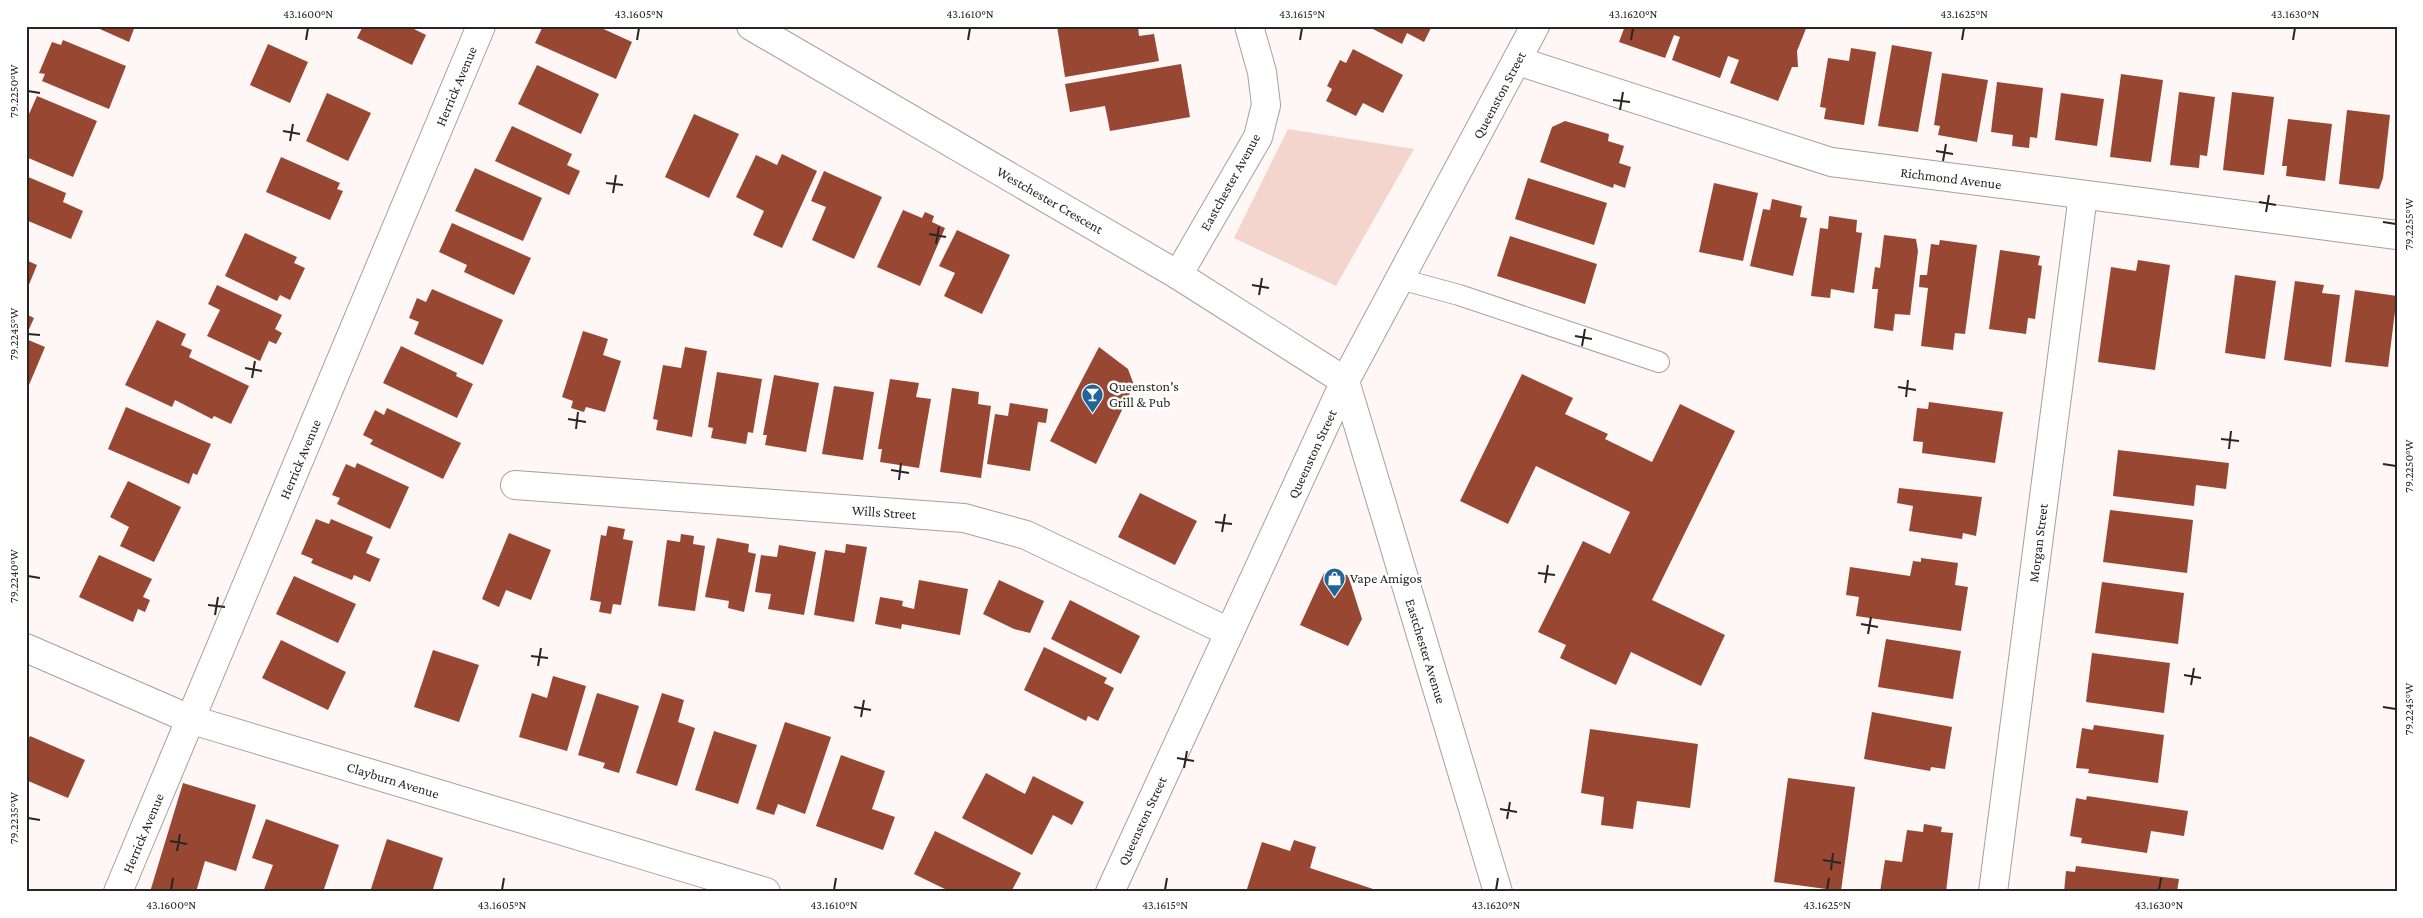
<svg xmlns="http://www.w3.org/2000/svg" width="2423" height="918" font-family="'Crimson Pro',serif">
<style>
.green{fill:#f4d5cd}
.building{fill:#984832}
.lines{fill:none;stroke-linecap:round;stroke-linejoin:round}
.lane-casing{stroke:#a99f9c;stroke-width:22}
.street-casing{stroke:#a99f9c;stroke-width:30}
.secondary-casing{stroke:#a99f9c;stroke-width:30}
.lane{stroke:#fff;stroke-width:20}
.street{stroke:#fff;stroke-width:28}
.secondary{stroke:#fff;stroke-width:28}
.ticks{fill:none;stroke:#292524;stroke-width:2}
.labels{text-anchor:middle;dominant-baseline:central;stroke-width:5;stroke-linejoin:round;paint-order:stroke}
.street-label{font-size:14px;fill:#292524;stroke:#fff}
.poi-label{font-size:14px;fill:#292524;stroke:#fff;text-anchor:start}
.neatline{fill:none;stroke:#292524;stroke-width:2}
.ticks-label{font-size:12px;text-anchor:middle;fill:#292524}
</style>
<rect width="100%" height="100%" fill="#fef7f6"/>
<polygon class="green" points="1288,129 1414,149 1336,286 1234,238"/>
<g class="building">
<polygon points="93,26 135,26 129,42"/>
<polygon points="363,26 408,26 426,35 412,65 357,38"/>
<polygon points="543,26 597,26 632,42 616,79 535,43"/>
<polygon points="1057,26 1138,26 1139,36 1154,34 1159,61 1065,77"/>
<polygon points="1367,26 1432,26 1424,42 1407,33 1402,44"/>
<polygon points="1625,26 1807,26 1797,51 1798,67 1792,67 1778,101 1730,83 1739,60 1728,56 1720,78 1672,60 1680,37 1674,35 1665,58 1619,42"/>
<polygon points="63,40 126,66 109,109 42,81 45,74 39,73 52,42 61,45"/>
<polygon points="268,44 308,62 290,103 250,85"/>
<polygon points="1892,45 1932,52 1918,132 1878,126"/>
<polygon points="1851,48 1876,52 1864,125 1824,119 1826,108 1820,107 1828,58 1849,61"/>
<polygon points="1353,49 1403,75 1383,113 1363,103 1356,116 1326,101 1332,89 1327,86 1340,60 1346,63"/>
<polygon points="1181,64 1190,117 1110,131 1105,106 1070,112 1065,84"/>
<polygon points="537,65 599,94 581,134 518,104"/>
<polygon points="1942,73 1988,80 1977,142 1938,135 1940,126 1934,125"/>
<polygon points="2121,74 2163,80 2151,162 2110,157"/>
<polygon points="1997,82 2043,88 2037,138 2030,137 2029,148 2012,146 2013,135 1991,132"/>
<polygon points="2179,92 2215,97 2207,156 2200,155 2199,168 2170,165"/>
<polygon points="2232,92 2274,97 2264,175 2223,170"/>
<polygon points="327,93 371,113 348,161 306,141"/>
<polygon points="2061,93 2104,99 2097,146 2055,140"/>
<polygon points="37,96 97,121 73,177 26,157 26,121"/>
<polygon points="2347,110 2390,115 2383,178 2379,189 2339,184"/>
<polygon points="694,114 739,134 709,198 665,177"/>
<polygon points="2288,119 2332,124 2325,181 2286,176 2287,166 2282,166"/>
<polygon points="1565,121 1609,134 1608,141 1624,146 1619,163 1631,167 1625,188 1614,184 1613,188 1540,162 1552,127"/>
<polygon points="512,126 572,154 567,165 580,171 569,195 495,161"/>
<polygon points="782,154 817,171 782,248 753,235 764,211 736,197 756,155 777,165"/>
<polygon points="281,157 340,183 337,189 343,191 330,220 266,192"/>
<polygon points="475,168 542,198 523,241 455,211"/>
<polygon points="824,171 882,197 854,259 812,240 826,207 811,201"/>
<polygon points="26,176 66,193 63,202 83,211 71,239 26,220"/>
<polygon points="1528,178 1607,203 1594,245 1515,219"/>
<polygon points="1714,183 1758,193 1743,261 1699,252"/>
<polygon points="1772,199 1802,206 1800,217 1807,218 1793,276 1750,266 1763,209 1770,210"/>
<polygon points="903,210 922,218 925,212 934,216 932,222 945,228 920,286 877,267"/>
<polygon points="1829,216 1857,220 1856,232 1862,233 1854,293 1831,289 1830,298 1811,296 1820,228 1828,229"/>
<polygon points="452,223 531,258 514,295 464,272 467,265 439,252"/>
<polygon points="957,230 1010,255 982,314 944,296 955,273 939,266"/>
<polygon points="245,233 297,257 294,263 305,268 290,300 280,295 277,301 225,276"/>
<polygon points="1884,235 1916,239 1918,251 1910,315 1895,314 1893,331 1874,328 1878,289 1872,289 1875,267 1880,268"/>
<polygon points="1510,236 1597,264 1585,304 1497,276"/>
<polygon points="1940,240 1977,245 1965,334 1955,333 1953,350 1921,346 1928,288 1919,287 1920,275 1927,275 1931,244 1939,245"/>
<polygon points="2000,250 2040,256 2038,265 2042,266 2035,319 2028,318 2026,334 1989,329"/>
<polygon points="26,260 37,265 26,292"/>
<polygon points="2138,260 2170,265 2155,370 2098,362 2111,267 2136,271"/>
<polygon points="2235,275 2276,281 2265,359 2225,353"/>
<polygon points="2295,281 2324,285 2322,293 2340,295 2331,367 2284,360"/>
<polygon points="217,285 282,315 275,329 282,333 276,344 269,341 260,361 207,336 220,310 208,304"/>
<polygon points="432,289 503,320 483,365 414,334 419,322 409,318 417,298 426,302"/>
<polygon points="2355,290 2397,296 2388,367 2345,362"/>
<polygon points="26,314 34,318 26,336"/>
<polygon points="157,320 186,334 181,345 192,350 189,357 249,386 231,424 214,416 212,419 175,400 172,407 125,385"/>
<polygon points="583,331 608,339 603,355 621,361 605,412 586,407 584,412 571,408 573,401 562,397"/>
<polygon points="26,339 45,347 29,385 26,384"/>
<polygon points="401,346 457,373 456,376 473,384 457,418 383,383"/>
<polygon points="685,347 707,351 692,437 656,430 658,420 653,419 663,365 681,368"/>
<polygon points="1099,347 1128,369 1134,385 1096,464 1050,441"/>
<polygon points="717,372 762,379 753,433 748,432 746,444 711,438 713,428 708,427"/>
<polygon points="1522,374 1573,398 1565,414 1608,434 1605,439 1652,462 1680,404 1735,431 1652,600 1725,635 1701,686 1631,652 1616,685 1560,658 1566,645 1538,632 1583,541 1610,554 1630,512 1536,466 1508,524 1460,501"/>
<polygon points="774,375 819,383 806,452 765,445 767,435 763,435"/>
<polygon points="890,379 919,383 916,397 931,399 919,468 880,462 882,449 878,449"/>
<polygon points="834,386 874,392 863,460 822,454"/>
<polygon points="952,388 979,392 978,404 991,406 981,478 940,472"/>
<polygon points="1929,402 2003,412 1995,463 1922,453 1923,442 1913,441 1917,408 1928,409"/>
<polygon points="1010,403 1048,409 1046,423 1038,422 1030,471 987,464 995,414 1008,416"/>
<polygon points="126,407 211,444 197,475 193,473 189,484 108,449"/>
<polygon points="387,408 461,443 443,479 370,444 373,440 363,435 375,410 384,415"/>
<polygon points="2118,450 2229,463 2226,489 2196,485 2194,506 2113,496"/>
<polygon points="357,463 409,487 390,529 337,504 340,498 332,495 346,464 355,468"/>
<polygon points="128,481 181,507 154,562 120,546 129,527 110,517"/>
<polygon points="1899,488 1982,497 1976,536 1963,533 1962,539 1909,531 1913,506 1897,503"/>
<polygon points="1140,493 1197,521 1175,565 1118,537"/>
<polygon points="2110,510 2193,520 2187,573 2103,562"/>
<polygon points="316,519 329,524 331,519 373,537 366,553 380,559 370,582 354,575 352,580 311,563 313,559 301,554"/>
<polygon points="608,526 625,529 623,539 633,541 621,605 613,604 611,614 599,612 601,602 590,600 601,535 606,536"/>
<polygon points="509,533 551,550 531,600 506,590 499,607 482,599"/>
<polygon points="681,534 694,536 693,544 705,546 695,611 658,606 667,540 680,542"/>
<polygon points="717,538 749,544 748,552 756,554 744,612 728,608 729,601 705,597"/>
<polygon points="846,544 867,547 854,622 814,615 825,550 845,553"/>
<polygon points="779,545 816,552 804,615 768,609 771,594 755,592 761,555 777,557"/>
<polygon points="99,555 152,579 143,597 150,600 145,612 138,609 133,622 79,597"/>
<polygon points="1921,558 1958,563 1955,585 1968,587 1961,631 1856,616 1859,597 1846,595 1850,567 1910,576 1913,561 1921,562"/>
<polygon points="1324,573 1348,575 1362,619 1348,646 1300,625"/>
<polygon points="294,576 356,604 338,643 276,614"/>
<polygon points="919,580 968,589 960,635 902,624 901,629 875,624 880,597 903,601 902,606 914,609"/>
<polygon points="999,580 1044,601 1030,633 1014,629 983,614"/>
<polygon points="2102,582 2184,593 2178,644 2095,633"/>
<polygon points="1070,600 1140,636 1121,674 1051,639"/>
<polygon points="1886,639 1961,651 1953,699 1878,687"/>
<polygon points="281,640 346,672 328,710 262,678"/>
<polygon points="1044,647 1107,678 1104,683 1114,688 1098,721 1088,716 1086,721 1024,690"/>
<polygon points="433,650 479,665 459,722 414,707"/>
<polygon points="2092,653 2170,663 2164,713 2086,702"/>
<polygon points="553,676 586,686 567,751 519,737 532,693 547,698"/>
<polygon points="597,693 639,706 619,773 603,768 605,763 578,755"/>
<polygon points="662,693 684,700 678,722 695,728 677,786 636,773"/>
<polygon points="1872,712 1952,727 1945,769 1931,767 1930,771 1864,759"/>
<polygon points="785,722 831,737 805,814 778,804 774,815 756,809"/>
<polygon points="2094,725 2164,735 2158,783 2088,773 2089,769 2076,768 2082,728 2093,730"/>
<polygon points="1590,729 1698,744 1690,808 1637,801 1633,829 1601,825 1604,797 1581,793"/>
<polygon points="714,731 757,745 738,804 695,790"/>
<polygon points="30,736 85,760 68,798 26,780 26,744"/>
<polygon points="841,755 885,771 872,809 895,817 883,850 816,826"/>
<polygon points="986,773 1025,794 1033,776 1084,802 1072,825 1053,815 1032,855 962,818"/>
<polygon points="1788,778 1855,787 1841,891 1774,882"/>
<polygon points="183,783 256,805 236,871 205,861 196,892 150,892"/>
<polygon points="2087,796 2188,811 2184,836 2151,831 2147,853 2081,843 2082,838 2070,836 2076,798 2086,800"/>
<polygon points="266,819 339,845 323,892 263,892 273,865 252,858"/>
<polygon points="1924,824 1942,827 1941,832 1953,833 1946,892 1880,892 1885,860 1902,862 1907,830 1923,832"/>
<polygon points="935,831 1021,873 1011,892 951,892 914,874"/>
<polygon points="387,839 443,858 432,892 370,892"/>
<polygon points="1294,840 1316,847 1310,868 1382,892 1246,892 1262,842 1290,851"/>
<polygon points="2076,866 2179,879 2177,892 2064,892 2066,871 2075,872"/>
</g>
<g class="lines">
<defs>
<polyline id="lane" points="1400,279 1459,295 1659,362"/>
<g id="street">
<polyline points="1518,61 1831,162 2397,235"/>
<polyline points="1178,275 1258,137 1266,105 1262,72 1249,26"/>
<polyline points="515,485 964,518 1026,535 1229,632"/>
<polyline points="26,648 192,720 766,892"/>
<polyline points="118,892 481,26"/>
<polyline points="1993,892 2083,195"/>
</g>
<g id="secondary">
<polyline points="751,26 1178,275 1345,381"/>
<polyline points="1345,381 1498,892"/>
<polyline points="1110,892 1345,381 1535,26"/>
</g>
</defs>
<use href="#lane" class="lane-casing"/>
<use href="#street" class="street-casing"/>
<use href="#secondary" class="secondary-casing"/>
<use href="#lane" class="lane"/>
<use href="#street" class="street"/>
<use href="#secondary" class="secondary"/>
</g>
<path class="ticks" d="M306,40L308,28M637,40L639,28M968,40L970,28M1300,40L1302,28M1631,40L1633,28M1962,40L1964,28M2293,40L2295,28M28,91L40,93M1613,100L1630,102M1620,110L1623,92M283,131L300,134M290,141L293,124M1936,151L1953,154M1943,161L1946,144M606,183L623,185M613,193L616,175M2259,202L2276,205M2266,212L2269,195M2383,222L2396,224M929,234L946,237M936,244L939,227M1252,285L1269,288M1259,295L1262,278M28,334L40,335M1575,336L1592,339M1582,346L1585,329M245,368L262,371M252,378L255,361M1898,387L1916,390M1906,397L1908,380M568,419L586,422M576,429L578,412M2221,439L2239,441M2229,449L2231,431M2383,464L2396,466M891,470L909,473M899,480L901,463M1215,522L1232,524M1222,532L1225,514M1538,573L1555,575M28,576L40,578M1545,583L1548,565M208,605L225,607M215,615L218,597M1861,624L1878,627M1868,634L1871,617M531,656L548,658M538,666L541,648M2184,675L2201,678M2191,685L2194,668M854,707L871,710M2383,707L2396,709M861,717L864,700M1177,758L1194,761M1184,768L1187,751M1500,809L1517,812M28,818L40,820M1507,819L1510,802M170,841L187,844M177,851L180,834M1823,860L1841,863M1831,870L1833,853M171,890L173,878M502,890L504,878M834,890L836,878M1165,890L1167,878M1496,890L1498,878M1827,890L1829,878M2159,890L2161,878"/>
<defs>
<symbol id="bar-pin" viewBox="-11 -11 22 30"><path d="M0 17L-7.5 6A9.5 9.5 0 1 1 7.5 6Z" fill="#216499" stroke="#fff"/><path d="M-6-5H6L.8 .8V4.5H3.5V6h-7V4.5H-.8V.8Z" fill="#fff"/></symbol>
<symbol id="shop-pin" viewBox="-11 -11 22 30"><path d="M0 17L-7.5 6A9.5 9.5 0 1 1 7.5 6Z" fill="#216499" stroke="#fff"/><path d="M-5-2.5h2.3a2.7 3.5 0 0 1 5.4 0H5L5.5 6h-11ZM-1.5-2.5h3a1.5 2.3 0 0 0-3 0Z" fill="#fff"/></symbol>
</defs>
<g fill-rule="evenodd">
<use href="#bar-pin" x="1080" y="382" width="25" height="34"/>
<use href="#shop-pin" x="1322" y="566" width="25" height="34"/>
</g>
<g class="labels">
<g class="street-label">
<text transform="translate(456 86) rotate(-67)">Herrick Avenue</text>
<text transform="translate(1499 95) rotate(-62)">Queenston Street</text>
<text transform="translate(1951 178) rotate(7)">Richmond Avenue</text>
<text transform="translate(1230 182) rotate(-61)">Eastchester Avenue</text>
<text transform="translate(1050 200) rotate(30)">Westchester Crescent</text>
<text transform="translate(1312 454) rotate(-65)">Queenston Street</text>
<text transform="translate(300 459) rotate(-67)">Herrick Avenue</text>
<text transform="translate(884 512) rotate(4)">Wills Street</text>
<text transform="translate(2038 543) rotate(-83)">Morgan Street</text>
<text transform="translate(1426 651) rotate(73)">Eastchester Avenue</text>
<text transform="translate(393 780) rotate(17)">Clayburn Avenue</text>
<text transform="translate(1142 821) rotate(-65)">Queenston Street</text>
<text transform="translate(143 833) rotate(-67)">Herrick Avenue</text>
</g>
<g class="poi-label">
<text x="1109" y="386">Queenston's<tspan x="1109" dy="16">Grill &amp; Pub</tspan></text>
<text x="1350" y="578">Vape Amigos</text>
</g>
</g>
<rect width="2423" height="918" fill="none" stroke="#ffffff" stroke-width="55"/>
<rect x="28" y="28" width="2368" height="862" class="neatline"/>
<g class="ticks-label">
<text x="308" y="18">43.1600°N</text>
<text x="639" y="18">43.1605°N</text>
<text x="970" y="18">43.1610°N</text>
<text x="1302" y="18">43.1615°N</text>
<text x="1633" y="18">43.1620°N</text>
<text x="1964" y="18">43.1625°N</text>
<text x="2295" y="18">43.1630°N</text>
<text transform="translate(14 91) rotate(-90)" y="4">79.2250°W</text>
<text transform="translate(2409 224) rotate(-90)" y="4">79.2255°W</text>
<text transform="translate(14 334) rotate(-90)" y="4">79.2245°W</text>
<text transform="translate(2409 466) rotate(-90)" y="4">79.2250°W</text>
<text transform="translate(14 576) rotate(-90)" y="4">79.2240°W</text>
<text transform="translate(2409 709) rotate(-90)" y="4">79.2245°W</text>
<text transform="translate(14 818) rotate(-90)" y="4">79.2235°W</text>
<text x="171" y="909">43.1600°N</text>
<text x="502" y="909">43.1605°N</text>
<text x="834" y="909">43.1610°N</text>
<text x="1165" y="909">43.1615°N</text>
<text x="1496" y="909">43.1620°N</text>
<text x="1827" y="909">43.1625°N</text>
<text x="2159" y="909">43.1630°N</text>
</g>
</svg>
